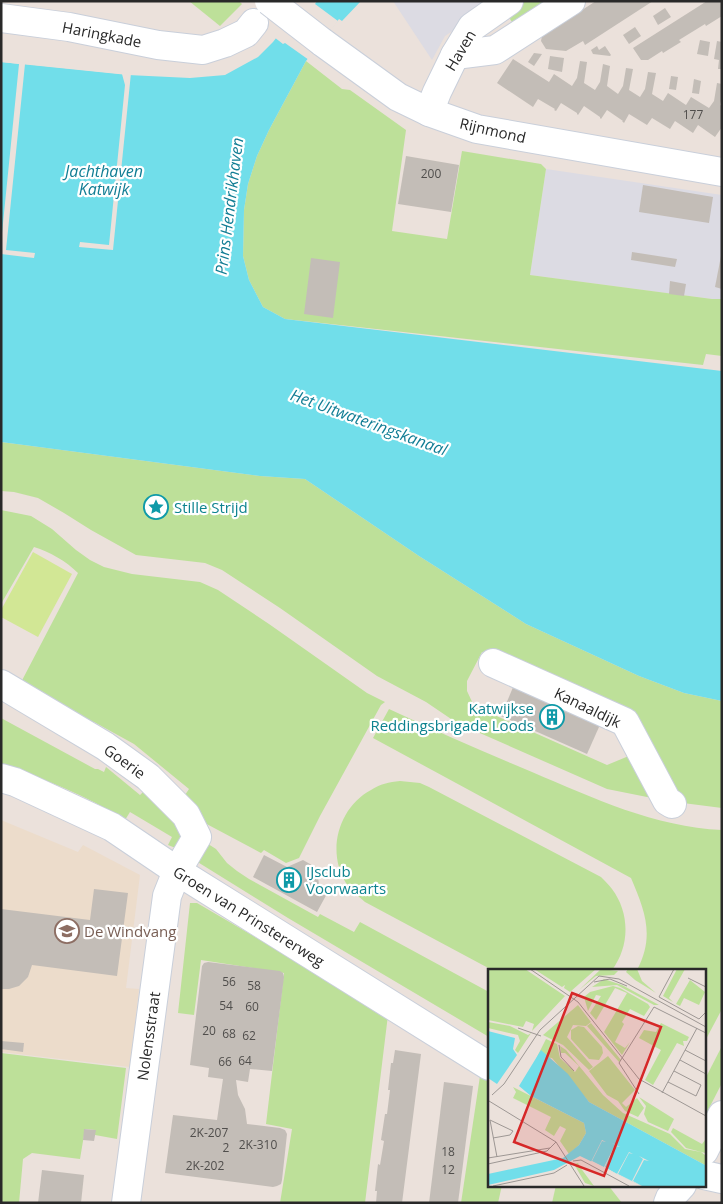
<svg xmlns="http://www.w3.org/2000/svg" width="723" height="1204" font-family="'Open Sans',sans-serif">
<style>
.industrial{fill:#dcdbe3}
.education{fill:#ecdccb}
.green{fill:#bde099}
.pitch{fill:#d2e795}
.water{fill:#71deea}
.pier{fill:#ebe1db}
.building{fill:#c3bdb7}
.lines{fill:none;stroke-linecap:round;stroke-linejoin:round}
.minor-casing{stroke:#c9cfda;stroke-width:30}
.minor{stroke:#fff;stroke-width:28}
.minor-bridge-casing{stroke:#c9cfda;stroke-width:30;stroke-linecap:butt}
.minor-bridge{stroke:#fff;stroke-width:28}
.labels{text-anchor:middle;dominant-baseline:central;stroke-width:4.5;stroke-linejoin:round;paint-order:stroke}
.number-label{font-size:12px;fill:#504e4c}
.street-label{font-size:15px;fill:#292929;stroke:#fff}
.culture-label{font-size:15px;fill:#0d838f;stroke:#fff;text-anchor:start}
.education-label{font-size:15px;fill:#785e54;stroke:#fff;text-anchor:start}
.water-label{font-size:16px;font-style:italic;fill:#117d94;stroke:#fff}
.inset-road{fill:none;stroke:#9d9794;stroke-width:1}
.view{fill:#d62828;fill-opacity:0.15;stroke:#d62828;stroke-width:2.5}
.inset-edge{fill:none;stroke:#292929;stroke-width:2.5}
</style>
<rect width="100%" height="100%" fill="#ebe1db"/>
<g class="industrial">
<polygon points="393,1 497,1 445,36 432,60"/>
<polygon points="546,169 722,195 722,299 712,299 530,275"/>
</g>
<polygon class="education" points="1,820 78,852 83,845 140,875 126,988 139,989 130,1067 1,1052"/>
<g class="green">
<polygon points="189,1 239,1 242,4 220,26"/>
<polygon points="524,1 557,1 514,25 510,19 513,9"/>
<polygon points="306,61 342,89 350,90 406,130 392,231 447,239 462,151 541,164 546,169 530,275 712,299 722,299 722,356 706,354 703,365 285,319 263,307 249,280 243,256 244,210 248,184 257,156 269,130"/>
<polygon points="1,442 260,476 305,479 419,556 526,624 639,676 684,693 722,701 722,808 683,803 634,717 511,659 482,652 467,681 467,691 474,706 607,765 636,753 662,800 607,789 457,723 426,702 377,676 280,608 222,570 205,563 136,555 91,530 64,513 38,498 14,492 1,491"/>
<path d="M1,510L31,516L52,529L76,550L90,560L104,567L132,574L200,582L218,590L269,624L367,693L385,702L381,705L320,816L299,858L286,863L264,850L261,853L201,821L185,795L189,789L134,744L94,722L90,728L17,690L78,573C66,561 50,552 34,547L1,604Z"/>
<path d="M389,709C436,731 484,752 532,772C593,798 655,827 722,830V1009L704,1043V970H637C655,936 645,911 631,878L373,738Z"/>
<path d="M1,718L95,769H98L104,772L106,767L140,795L145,790L178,818L183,834L177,847H173L168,845L172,837L130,812L125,820C86,795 44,779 1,764Z"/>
<path d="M400,781L420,783L429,787L601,877C605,881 609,885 612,889C630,913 630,946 612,970H492L365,902C358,896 351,890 346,883C326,851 339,807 371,790C380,784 389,782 400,781Z"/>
<polygon points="205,842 216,849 227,863 237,871 249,879 318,917 320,914 354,932 360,922 489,992 489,1037 288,918 196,861"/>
<polygon points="190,903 197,903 388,1015 365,1203 280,1203 292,1129 266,1124 284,973 201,960 194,1015 178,1013"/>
<polygon points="722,1046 722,1083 704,1118 704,1081"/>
<polygon points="1,1053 126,1068 117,1139 95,1135 95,1130 85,1129 80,1159 32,1153 23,1159 19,1203 1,1203"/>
<polygon points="480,1076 489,1082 489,1185 502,1185 498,1203 461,1203"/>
<polygon points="556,1185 608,1185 622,1203 552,1203"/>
</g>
<polygon class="pitch" points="33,552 72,574 38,637 1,617 1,610"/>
<polygon class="water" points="305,1 361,1 342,21 339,19 306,61 269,130 257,156 248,184 244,210 243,256 249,280 263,307 285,319 722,371 722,701 684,693 639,676 526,624 419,556 305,479 260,476 1,442 1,62 128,75 190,78 225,75 258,57 273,42"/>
<g class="pier">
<polygon points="302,1 317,1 315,4 338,21 309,60 285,43 283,44 274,37"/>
<polygon points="1,59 131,73 113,250 79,247 80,242 109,245 125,85 122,74 25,64 6,250 35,253 34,258 1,254 1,243 19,64 1,62"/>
</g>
<g class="building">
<polygon points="596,1 653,1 585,45 583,41 566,51 546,49 541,41 542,36"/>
<polygon points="707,1 722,1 722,16 706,26 705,24 679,40 681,42 663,53 662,51 648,60 641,60 633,48"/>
<polygon points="665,8 671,17 658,25 653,16"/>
<polygon points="635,27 641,36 629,44 623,35"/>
<polygon points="700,40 710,42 708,56 697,54"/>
<polygon points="717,41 722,42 722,69 718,69 719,60 714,59"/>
<polygon points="597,46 599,50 605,46 611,55 610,56 593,54 591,50"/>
<polygon points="534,53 542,54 534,66 528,62"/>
<polygon points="550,56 564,58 562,72 548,69"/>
<polygon points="513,59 549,82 554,74 572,86 577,78 580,61 587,62 584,83 595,90 600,82 603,64 610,66 607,86 618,94 623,86 626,68 633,69 629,90 640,97 645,89 648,72 656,73 652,94 663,101 668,93 686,105 691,97 709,108 714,101 717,83 722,84 722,97 720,105 722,106 722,127 715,137 698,125 693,133 675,121 670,129 652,118 647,125 629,114 624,123 622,121 623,121 607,110 601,119 600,118 600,117 584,106 578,115 577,114 577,113 561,103 556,111 554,110 555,109 538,99 533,107 497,83"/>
<polygon points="671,76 678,77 676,90 669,89"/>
<polygon points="694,79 701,81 699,94 692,93"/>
<polygon points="406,156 459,165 451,212 398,204"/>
<polygon points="643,185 713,197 709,223 639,212"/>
<polygon points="632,252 677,259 675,267 631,260"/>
<polygon points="721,256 722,256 722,289 715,287"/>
<polygon points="311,258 340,262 333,318 304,314"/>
<polygon points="670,281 686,284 684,296 669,294"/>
<polygon points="516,680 603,718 587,754 501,716"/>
<polygon points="264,855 287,867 303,860 317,868 319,885 329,890 317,912 253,877"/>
<polygon points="94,889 128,893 117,976 32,965 28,977 19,986 9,989 1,989 1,909 90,920"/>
<polygon points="208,962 280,971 283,973 284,977 272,1071 250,1069 248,1082 236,1080 238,1095 245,1109 247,1124 280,1128 285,1130 287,1134 282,1180 281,1184 277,1186 273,1187 165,1173 173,1115 217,1120 223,1079 208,1077 209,1068 190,1065 202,966 204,963"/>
<polygon points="1,1041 24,1043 23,1052 1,1049"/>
<polygon points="395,1050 421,1054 402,1203 376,1203 377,1191 375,1191 378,1164 380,1165 384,1141 381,1140 385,1114 387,1114 390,1090 388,1090 391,1063 393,1063"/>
<polygon points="444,1082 473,1086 458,1203 429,1203"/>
<polygon points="84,1129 96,1130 94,1141 83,1140"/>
<polygon points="42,1170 84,1175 81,1203 38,1203"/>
</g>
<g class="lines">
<defs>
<g id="minor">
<polyline points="1,18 69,27 158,45 203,50 225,43 246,33 254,23"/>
<polyline points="322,42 398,97 429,112 477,129 722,172"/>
<polyline points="455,55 495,50 571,1"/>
<polyline points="429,112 437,92 455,55 472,27 509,1"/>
<polyline points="493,663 625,722 667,801 672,804"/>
<polyline points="1,684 105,746 148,777 186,815 197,837 177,871 167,896 126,1203"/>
<polyline points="1,778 15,782 112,827 177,871 489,1066"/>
<polyline points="704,1151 722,1115"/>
<polyline points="704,1175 722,1179"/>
<polyline points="668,1203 670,1198 682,1185"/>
</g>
</defs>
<use href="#minor" class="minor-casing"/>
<use href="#minor" class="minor"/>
<defs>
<polyline id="minor-bridge" points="269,1 322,42"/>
</defs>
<use href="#minor-bridge" class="minor-bridge-casing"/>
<use href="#minor-bridge" class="minor-bridge"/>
</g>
<defs>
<symbol id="sight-ring" viewBox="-11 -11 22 22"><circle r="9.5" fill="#fff" stroke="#0f9aa8" stroke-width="1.5"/><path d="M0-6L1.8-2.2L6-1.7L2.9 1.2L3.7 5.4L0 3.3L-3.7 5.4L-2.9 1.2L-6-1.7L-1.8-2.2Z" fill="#0f9aa8"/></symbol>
<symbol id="building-ring" viewBox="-11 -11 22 22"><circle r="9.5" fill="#fff" stroke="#0f9aa8" stroke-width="1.5"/><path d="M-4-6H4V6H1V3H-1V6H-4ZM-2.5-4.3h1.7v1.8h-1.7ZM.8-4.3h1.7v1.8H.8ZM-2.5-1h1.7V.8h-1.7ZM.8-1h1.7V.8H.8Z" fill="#0f9aa8"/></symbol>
<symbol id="school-ring" viewBox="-11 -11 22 22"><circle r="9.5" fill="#fff" stroke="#8d6e63" stroke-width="1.5"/><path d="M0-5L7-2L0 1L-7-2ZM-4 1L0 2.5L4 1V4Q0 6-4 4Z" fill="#8d6e63"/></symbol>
</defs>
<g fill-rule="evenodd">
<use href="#sight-ring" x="142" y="493" width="28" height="28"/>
<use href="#building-ring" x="538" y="703" width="28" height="28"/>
<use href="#building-ring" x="275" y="866" width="28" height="28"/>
<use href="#school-ring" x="53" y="917" width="28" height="28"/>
</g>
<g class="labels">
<g class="number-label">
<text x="693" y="114">177</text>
<text x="431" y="173">200</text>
<text x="229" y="981">56</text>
<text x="254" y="985">58</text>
<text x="226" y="1005">54</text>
<text x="252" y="1006">60</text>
<text x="209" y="1030">20</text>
<text x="229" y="1033">68</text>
<text x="249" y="1035">62</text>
<text x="245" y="1060">64</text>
<text x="225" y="1061">66</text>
<text x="209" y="1132">2K-207</text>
<text x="258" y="1144">2K-310</text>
<text x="226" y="1147">2</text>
<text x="448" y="1151">18</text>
<text x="205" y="1165">2K-202</text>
<text x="448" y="1169">12</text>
</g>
<g class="street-label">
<text transform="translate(102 34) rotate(11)">Haringkade</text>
<text transform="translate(460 50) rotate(-59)">Haven</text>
<text transform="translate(493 130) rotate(13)">Rijnmond</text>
<text transform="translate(588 707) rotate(26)">Kanaaldijk</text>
<text transform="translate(125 761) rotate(36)">Goerie</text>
<text transform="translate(249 916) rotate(32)">Groen van Prinstererweg</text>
<text transform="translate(148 1036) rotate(-82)">Nolensstraat</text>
</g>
<g class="culture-label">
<text x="174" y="507">Stille Strijd</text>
<text x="534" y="708" text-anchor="end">Katwijkse<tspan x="534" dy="17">Reddingsbrigade Loods</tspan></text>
<text x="306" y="871">IJsclub<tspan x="306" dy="17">Voorwaarts</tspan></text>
</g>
<g class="education-label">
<text x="84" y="931">De Windvang</text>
</g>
<g class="water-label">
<text x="104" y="171">Jachthaven<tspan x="104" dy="18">Katwijk</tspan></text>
<text transform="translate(229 206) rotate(-83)">Prins Hendrikhaven</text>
<text transform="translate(369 422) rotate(20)">Het Uitwateringskanaal</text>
</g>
</g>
<g transform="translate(488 969)">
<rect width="218" height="218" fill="#ebe1db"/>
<path d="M0,0H37L77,27L44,62L46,55L38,52L35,58L0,51ZM46,0H108L82,23L76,19L77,16L74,18ZM113,0L130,2L126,6L108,7L91,21ZM140,0H149L154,12L168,24L147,11L138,3ZM189,0H197L181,29L185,33L175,27ZM116,10L134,16L171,36H166L129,16L104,18ZM202,11L217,23L211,36L196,29L192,37L188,35ZM125,17L132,19L160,35L162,38L156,47L142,40L134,53L136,55L127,73L137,79L142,73L134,86L116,63L139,24L127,19L108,51L102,44L113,27L108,26L100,42L96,28L102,23ZM90,36L103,53L98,57L85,56L79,68L105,98L101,101L75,76L55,66ZM0,53L22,57L40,66L43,64L30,84L27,81L32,72L30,66L0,59ZM103,54L133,91L131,93L99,57ZM173,54L201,68L199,72H195L196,77L189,74L165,116L157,111L173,81L151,69L156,61L168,63ZM90,57L96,58L114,78L115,84L111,91L101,90L83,70V61ZM58,70L69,75L72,89L87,103L91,97L77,84H73L72,77L78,81L115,126L135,144L182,165L197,180L213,183L217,186V196L101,133L64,89L50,87L48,90ZM120,87L147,121L134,134L138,138L149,129L156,139L150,148L137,142L130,132L119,126L101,102ZM25,118L96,154L98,164L91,176L81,185L72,172L78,160L72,157L66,167L57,161L63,148L25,129L28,123ZM151,128L186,150L180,162L160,153L156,145L158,137ZM185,159L214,175L217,171V184L198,179L183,163ZM90,194L92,198L106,217L97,214L86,195Z" fill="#bde099"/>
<path d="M0,62L27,69L25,80L29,86L9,115L0,109ZM53,81L80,105L101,133L217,196V217H154L92,187L66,201L0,216V205L75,189L91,176L98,164L96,154L43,127L31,117Z" fill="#71deea"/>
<path d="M114,171L118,173L114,172L104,192L116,198L127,176L124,174L132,178L127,177L117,198L129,205L141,183L137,181L145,185L141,184L130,205L144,212L155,190L151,187L161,192L156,191L145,212L154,217L103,193Z" fill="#ebe1db"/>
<path class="inset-road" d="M42,0L90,33L151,110L218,147M186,0L171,28L211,50L218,43M200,9L218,18M106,13L122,10L139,17M30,59L53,67M71,76L73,88L86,102M197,81L218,92M192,91L218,105M180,113L208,127L213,116L186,102M174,124L209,59M151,125L131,94L166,38L218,64M4,126L16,115L52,61L111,7L131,10L218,58M1,132L68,173L96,217M5,169L22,166L25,162L2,151L9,188M0,189L62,179M85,192L93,191L141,217M0,195L59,182L68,173M5,217L66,204L79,196"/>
<path class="view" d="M84,24L173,58L116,207L26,173Z"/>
<rect width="218" height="218" class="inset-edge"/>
</g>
<rect width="723" height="1204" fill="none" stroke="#292929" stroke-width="5"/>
</svg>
